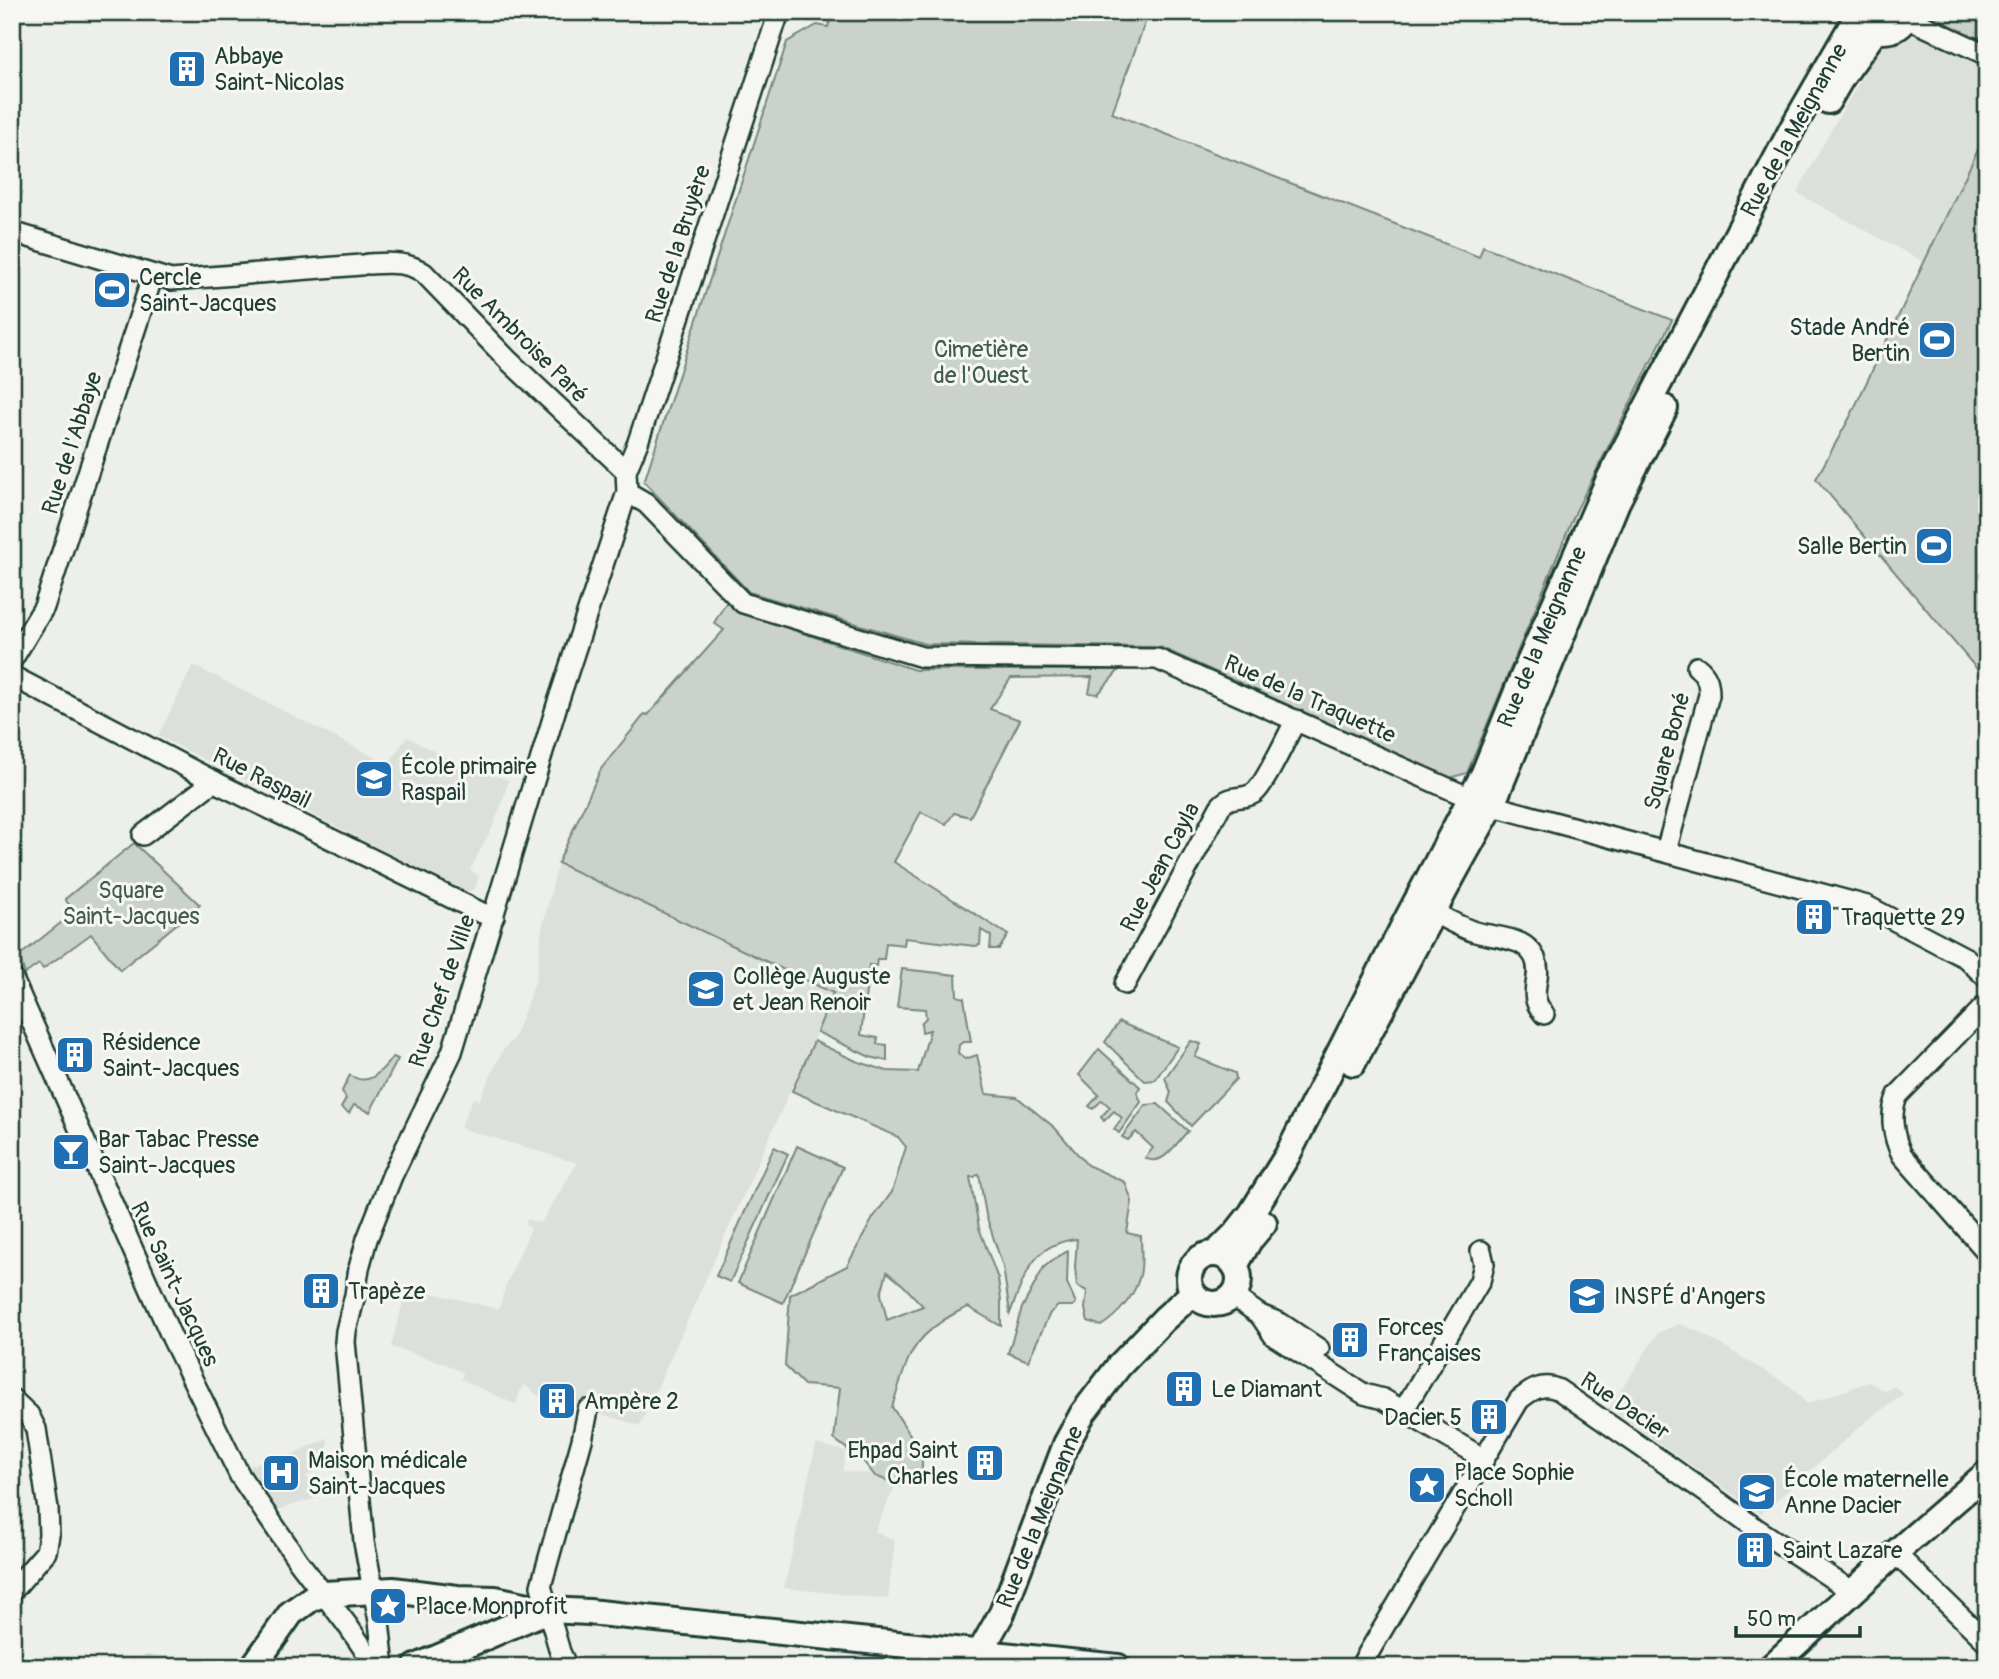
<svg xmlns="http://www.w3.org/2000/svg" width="1999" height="1679" font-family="Pangolin,sans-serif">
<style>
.built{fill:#dce0db}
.green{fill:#cbd2cc;stroke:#758880;stroke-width:2;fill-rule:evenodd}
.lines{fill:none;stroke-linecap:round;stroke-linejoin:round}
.minor-casing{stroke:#1f3d34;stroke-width:24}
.major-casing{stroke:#1f3d34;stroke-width:30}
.minor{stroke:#f6f6f2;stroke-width:19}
.major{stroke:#f6f6f2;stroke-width:24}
.labels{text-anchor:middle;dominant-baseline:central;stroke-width:6;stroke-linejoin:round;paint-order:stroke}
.poi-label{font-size:23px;fill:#1f3d34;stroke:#f6f6f2;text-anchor:start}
.street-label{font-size:23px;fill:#1f3d34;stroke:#f6f6f2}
.park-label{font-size:23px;fill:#415b52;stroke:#f6f6f2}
</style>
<rect width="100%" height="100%" fill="#edefea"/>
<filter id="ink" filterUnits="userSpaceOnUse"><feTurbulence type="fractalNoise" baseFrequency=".0143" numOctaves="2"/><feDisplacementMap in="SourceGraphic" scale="14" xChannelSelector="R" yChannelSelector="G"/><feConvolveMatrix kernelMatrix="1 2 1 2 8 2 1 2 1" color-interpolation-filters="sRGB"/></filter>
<g filter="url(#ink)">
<g class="built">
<polygon points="1925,12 1987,12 1987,131 1925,263 1797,193 1831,130 1881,45 1916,35"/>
<polygon points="193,665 388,764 407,737 472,771 475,765 496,776 509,780 499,812 495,819 496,820 470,870 479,876 475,889 465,892 158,736"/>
<polygon points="558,863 834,993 640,1426 571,1404 551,1389 546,1396 542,1393 539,1396 525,1385 519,1393 516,1405 461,1379 463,1373 444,1363 391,1347 407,1287 499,1309 505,1287 531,1228 525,1225 527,1219 541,1223 577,1163 460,1128 473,1098 479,1100 503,1050 514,1038 527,1004 536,978 542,929"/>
<polygon points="1679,1324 1698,1331 1790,1386 1807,1404 1869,1382 1886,1391 1894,1386 1904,1394 1869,1419 1761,1514 1609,1408 1658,1333"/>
<polygon points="328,1438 328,1452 319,1456 324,1467 306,1476 314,1488 316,1498 278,1510 248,1467 268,1459 274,1469 289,1459 289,1456"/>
<polygon points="816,1444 846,1451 842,1471 881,1475 897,1482 875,1531 895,1540 888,1599 784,1588"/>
</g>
<g class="green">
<polygon points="833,12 1149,12 1112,113 1479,257 1483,246 1672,320 1576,511 1467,773 1450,778 1160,647 925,644 749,592 644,482 787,42 817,25 828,27"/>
<path d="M1928,12H1964L1987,26V33C1982,36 1982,38 1976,37C1969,36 1935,17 1928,12Z"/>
<polygon points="1987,131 1987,681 1816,479 1850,417"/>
<polygon points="727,601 738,612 915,670 1119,670 1098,694 1089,693 1092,677 1011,678 990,709 1020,720 970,817 954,813 946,824 921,812 894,862 1008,935 999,949 990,949 991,936 981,930 980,945 975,946 905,938 904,945 886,943 884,959 877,959 876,966 869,965 861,1035 878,1038 877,1044 887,1045 887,1061 870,1057 817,1032 833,993 558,863 601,769 645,714 648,715 724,630 714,623"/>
<polygon points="134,843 200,905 120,970 91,934 43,969 39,964 25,974 19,956 67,918 65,914 72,909 65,899"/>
<path d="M902,969L956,975L957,996L964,998L971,1042H963L959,1045L958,1053L965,1059L977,1055L986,1094L1017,1097L1055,1128L1087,1165L1125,1182L1132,1201L1127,1233L1141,1236C1141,1248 1143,1263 1140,1275C1135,1296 1118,1315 1101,1326L1088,1321L1085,1309L1087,1291L1077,1286L1075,1267L1077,1239C1032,1243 1025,1276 1010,1313L1003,1267L986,1215L979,1174L974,1177H970L979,1228L998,1279L1001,1300V1326L968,1307C945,1317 918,1335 908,1360C902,1375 897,1391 892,1407L922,1453V1483L901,1486L875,1476L863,1461L834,1439L840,1388L804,1385L785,1366L790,1295L847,1266L873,1218L892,1192L906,1147L898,1137L792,1091L814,1041L856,1061L887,1071L918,1072L930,1030L922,1032L921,1023L926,1018L925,1009L897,1007ZM887,1272L902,1284L923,1306L887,1320L881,1294Z"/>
<polygon points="1119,1022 1178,1047 1155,1080 1145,1081 1105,1042"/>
<polygon points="1191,1041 1201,1044 1195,1057 1235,1073 1236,1079 1191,1126 1168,1102 1171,1092 1165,1078"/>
<polygon points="1099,1049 1140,1087 1137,1092 1141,1102 1119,1133 1114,1129 1122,1118 1114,1111 1104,1121 1101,1117 1110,1107 1102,1100 1093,1109 1089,1106 1099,1095 1079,1075"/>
<path d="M393,1057L398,1059L370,1112L354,1105L349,1113L341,1108L346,1099L342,1091L350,1075C369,1088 381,1071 393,1057Z"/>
<path d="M1158,1104L1188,1131C1176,1143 1163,1168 1145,1158L1153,1148L1136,1132L1128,1140L1122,1137L1146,1105Z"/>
<polygon points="797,1146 843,1167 783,1303 738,1283"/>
<polygon points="774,1147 788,1154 730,1282 716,1276"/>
<polygon points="1068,1251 1067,1283 1076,1303 1073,1306 1058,1306 1050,1313 1028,1361 1008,1353 1022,1308 1044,1267 1057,1257"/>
</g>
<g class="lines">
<defs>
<g id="minor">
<polyline points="1907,18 1985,54"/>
<polyline points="12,232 171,280 361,265"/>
<path d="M368,264C389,263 407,261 424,273L509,361L626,471"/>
<polyline points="627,492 646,503 743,603 922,657 1157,659 1461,794 1501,808 1867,906 1966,958 1987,978"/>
<polyline points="12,660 44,607 153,275"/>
<polyline points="12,676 223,786 482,913 494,916"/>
<polyline points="143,835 214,781"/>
<path d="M1666,851L1709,695C1709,682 1707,675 1697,667"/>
<path d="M1423,907C1439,915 1455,925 1472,931C1487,936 1505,936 1520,943C1526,946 1532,952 1535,958C1544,979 1525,993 1544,1014"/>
<polyline points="12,977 172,1338 240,1476 299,1562 348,1626 376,1667"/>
<path d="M1125,984L1220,807C1231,793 1242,801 1254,793C1265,785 1288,734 1296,720"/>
<path d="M1987,1004L1898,1095C1889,1113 1893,1137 1902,1155L1987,1252"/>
<polyline points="1233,1296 1260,1315 1280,1323 1319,1349"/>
<polyline points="1260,1315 1274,1336 1364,1394 1383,1399 1484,1459"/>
<polyline points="12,1399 29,1415 36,1429 48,1509 49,1535 46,1552 12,1591"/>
<polyline points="1403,1411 1480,1281 1484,1264 1481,1251"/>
<polyline points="1895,1553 1987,1642"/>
<polyline points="384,1667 379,1621 364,1542 345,1342 346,1331 355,1295 359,1268 367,1239 392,1176 452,1052 557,705 627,492 626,471 638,442 676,327 779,12"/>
<polyline points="567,1667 560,1652 541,1586 582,1440 588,1410"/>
<path d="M1360,1667L1519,1400C1531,1390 1543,1382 1559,1390L1666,1464L1757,1529L1853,1592"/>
</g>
<g id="major">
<path d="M1863,21C1879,37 1901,33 1910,12"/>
<polyline points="1828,101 1842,77 1876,30"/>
<polyline points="1353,1063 1454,873 1492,805 1617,502 1665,408"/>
<circle cx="1214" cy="1279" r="25"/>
<polyline points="1215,1254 1236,1233 1251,1214 1287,1156 1406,921 1484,773 1522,679 1609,479 1793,127 1859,13"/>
<polyline points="1235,1266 1249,1241 1264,1223"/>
<polyline points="975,1666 980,1652 1002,1613 1066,1444 1083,1413 1119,1366 1164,1319 1192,1294"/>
<polyline points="253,1667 291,1613 312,1598 324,1594 393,1590 457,1598 495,1599 548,1610 589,1612 1118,1667"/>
<polyline points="416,1667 548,1610"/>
<polyline points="1771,1667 1895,1553 1987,1473"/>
</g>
</defs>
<use href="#minor" class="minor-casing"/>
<use href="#major" class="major-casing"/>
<use href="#minor" class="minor"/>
<use href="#major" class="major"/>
</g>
</g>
<defs>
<symbol id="building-square" viewBox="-11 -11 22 22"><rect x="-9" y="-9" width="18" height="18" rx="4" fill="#1f6fb2" stroke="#f6f6f2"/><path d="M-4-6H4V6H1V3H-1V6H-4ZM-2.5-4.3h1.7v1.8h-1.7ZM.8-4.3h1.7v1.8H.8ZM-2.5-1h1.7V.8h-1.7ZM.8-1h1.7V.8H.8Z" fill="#fff"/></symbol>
<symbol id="stadium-square" viewBox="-11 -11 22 22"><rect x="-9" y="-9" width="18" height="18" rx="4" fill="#1f6fb2" stroke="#f6f6f2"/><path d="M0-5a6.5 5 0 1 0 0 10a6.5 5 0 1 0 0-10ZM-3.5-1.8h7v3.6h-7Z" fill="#fff"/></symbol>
<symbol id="school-square" viewBox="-11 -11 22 22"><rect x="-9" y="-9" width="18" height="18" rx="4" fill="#1f6fb2" stroke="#f6f6f2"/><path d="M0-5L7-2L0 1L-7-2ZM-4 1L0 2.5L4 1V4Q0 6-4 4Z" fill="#fff"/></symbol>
<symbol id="bar-square" viewBox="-11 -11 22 22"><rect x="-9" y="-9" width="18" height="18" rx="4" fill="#1f6fb2" stroke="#f6f6f2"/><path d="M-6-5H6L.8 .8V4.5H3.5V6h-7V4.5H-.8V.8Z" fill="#fff"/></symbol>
<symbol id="university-square" viewBox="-11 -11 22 22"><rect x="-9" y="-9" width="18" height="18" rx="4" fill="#1f6fb2" stroke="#f6f6f2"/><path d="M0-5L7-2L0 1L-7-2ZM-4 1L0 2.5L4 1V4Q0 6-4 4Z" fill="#fff"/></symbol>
<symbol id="hospital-square" viewBox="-11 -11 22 22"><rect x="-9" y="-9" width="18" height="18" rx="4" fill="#1f6fb2" stroke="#f6f6f2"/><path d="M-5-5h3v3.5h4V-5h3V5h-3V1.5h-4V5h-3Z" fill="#fff"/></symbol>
<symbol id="sight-square" viewBox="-11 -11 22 22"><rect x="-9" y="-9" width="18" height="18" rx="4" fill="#1f6fb2" stroke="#f6f6f2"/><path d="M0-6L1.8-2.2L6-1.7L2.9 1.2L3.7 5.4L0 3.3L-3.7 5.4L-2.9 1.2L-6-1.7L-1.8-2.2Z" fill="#fff"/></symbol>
</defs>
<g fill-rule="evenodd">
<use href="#building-square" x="165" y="47" width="44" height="44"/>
<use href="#stadium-square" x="90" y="268" width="44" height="44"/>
<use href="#stadium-square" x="1915" y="318" width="44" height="44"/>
<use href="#stadium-square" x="1912" y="524" width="44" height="44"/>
<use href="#school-square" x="352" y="757" width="44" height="44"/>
<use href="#building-square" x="1792" y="895" width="44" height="44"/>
<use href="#school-square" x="684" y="967" width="44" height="44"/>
<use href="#building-square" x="53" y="1033" width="44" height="44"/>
<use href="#bar-square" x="49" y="1130" width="44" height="44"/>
<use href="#building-square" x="299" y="1269" width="44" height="44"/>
<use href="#university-square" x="1565" y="1274" width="44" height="44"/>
<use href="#building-square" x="1328" y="1318" width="44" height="44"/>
<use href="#building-square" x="1162" y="1367" width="44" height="44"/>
<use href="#building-square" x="535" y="1379" width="44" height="44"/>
<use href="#building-square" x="1467" y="1395" width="44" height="44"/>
<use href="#building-square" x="963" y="1441" width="44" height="44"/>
<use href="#hospital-square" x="259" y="1451" width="44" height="44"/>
<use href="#sight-square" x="1405" y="1463" width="44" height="44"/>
<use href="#school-square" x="1735" y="1470" width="44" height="44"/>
<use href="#building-square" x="1733" y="1528" width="44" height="44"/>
<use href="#sight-square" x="366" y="1584" width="44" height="44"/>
</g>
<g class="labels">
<g class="poi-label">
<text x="214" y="56">Abbaye<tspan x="214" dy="26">Saint-Nicolas</tspan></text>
<text x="139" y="277">Cercle<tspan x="139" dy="26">Saint-Jacques</tspan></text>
<text x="1910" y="327" text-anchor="end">Stade André<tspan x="1910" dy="26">Bertin</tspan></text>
<text x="1907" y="546" text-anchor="end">Salle Bertin</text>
<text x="401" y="766">École primaire<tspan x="401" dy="26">Raspail</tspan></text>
<text x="1841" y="917">Traquette 29</text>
<text x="733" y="976">Collège Auguste<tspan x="733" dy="26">et Jean Renoir</tspan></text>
<text x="102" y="1042">Résidence<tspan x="102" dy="26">Saint-Jacques</tspan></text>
<text x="98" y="1139">Bar Tabac Presse<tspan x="98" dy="26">Saint-Jacques</tspan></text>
<text x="348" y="1291">Trapèze</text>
<text x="1614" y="1296">INSPÉ d'Angers</text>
<text x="1377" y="1327">Forces<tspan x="1377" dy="26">Françaises</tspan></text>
<text x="1211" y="1389">Le Diamant</text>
<text x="584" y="1401">Ampère 2</text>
<text x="1462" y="1417" text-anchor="end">Dacier 5</text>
<text x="958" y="1450" text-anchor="end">Ehpad Saint<tspan x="958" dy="26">Charles</tspan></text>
<text x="308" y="1460">Maison médicale<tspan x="308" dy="26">Saint-Jacques</tspan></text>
<text x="1454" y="1472">Place Sophie<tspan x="1454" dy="26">Scholl</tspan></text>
<text x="1784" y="1479">École maternelle<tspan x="1784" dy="26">Anne Dacier</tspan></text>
<text x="1782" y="1550">Saint Lazare</text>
<text x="415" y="1606">Place Monprofit</text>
</g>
<g class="street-label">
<text transform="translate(1794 130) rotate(-61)">Rue de la Meignanne</text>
<text transform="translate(678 244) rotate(-72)">Rue de la Bruyère</text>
<text transform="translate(520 335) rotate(45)">Rue Ambroise Paré</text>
<text transform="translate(72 443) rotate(-72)">Rue de l'Abbaye</text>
<text transform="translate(1542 637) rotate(-67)">Rue de la Meignanne</text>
<text transform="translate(1310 699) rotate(24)">Rue de la Traquette</text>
<text transform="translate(1667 751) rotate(-75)">Square Boné</text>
<text transform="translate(262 778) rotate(27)">Rue Raspail</text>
<text transform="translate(1160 867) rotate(-62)">Rue Jean Cayla</text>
<text transform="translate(442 991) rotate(-71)">Rue Chef de Ville</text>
<text transform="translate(175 1284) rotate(65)">Rue Saint-Jacques</text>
<text transform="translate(1625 1406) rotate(34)">Rue Dacier</text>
<text transform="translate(1040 1517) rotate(-68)">Rue de la Meignanne</text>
</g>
<g class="park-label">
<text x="981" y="349">Cimetière<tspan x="981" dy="26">de l'Ouest</tspan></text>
<text x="131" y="890">Square<tspan x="131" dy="26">Saint-Jacques</tspan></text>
</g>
</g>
<rect width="1999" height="1679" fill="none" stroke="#f6f6f2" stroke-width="42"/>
<rect x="21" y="21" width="1957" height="1637" fill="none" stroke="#1f3d34" stroke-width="2.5" filter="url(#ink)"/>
<path d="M1736 1626v10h124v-10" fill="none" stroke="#1f3d34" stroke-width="3.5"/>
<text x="1747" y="1626" font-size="21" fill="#1f3d34" stroke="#f6f6f2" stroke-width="5" paint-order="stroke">50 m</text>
</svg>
